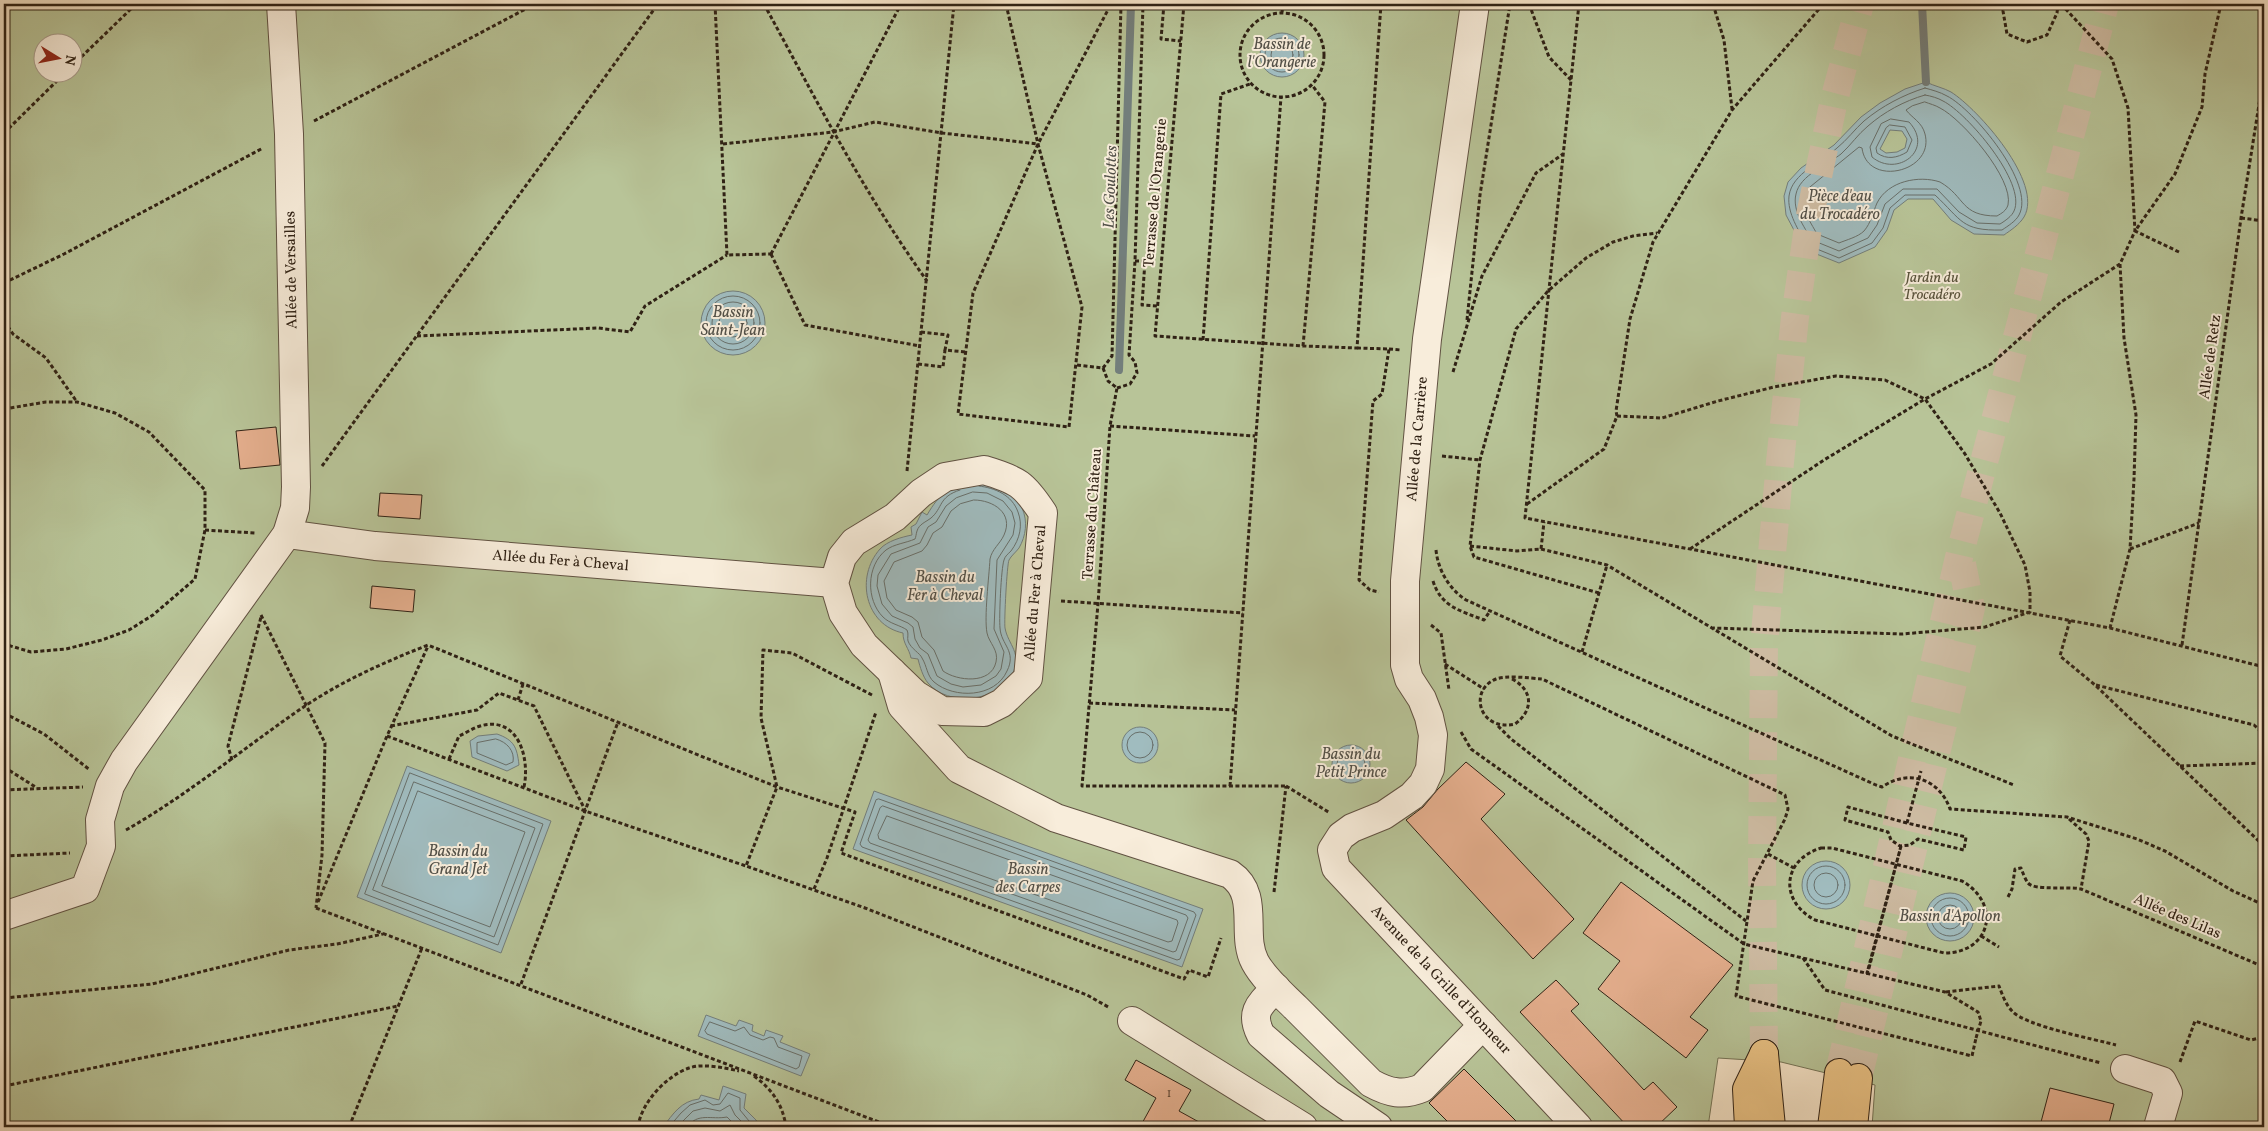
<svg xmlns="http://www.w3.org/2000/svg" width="2268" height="1131" font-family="Vollkorn,serif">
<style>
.green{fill:#b8c498;stroke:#747356;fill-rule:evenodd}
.water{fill:#a0bcbf;stroke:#737e7b;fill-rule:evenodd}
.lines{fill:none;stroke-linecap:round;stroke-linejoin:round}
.shore{stroke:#686f6a;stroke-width:1}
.stream{stroke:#737e7b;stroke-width:8}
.building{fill:#e4ae8d;stroke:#302215}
.highway-tunnel{stroke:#cebca3;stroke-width:28;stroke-dasharray:28 14;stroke-linecap:butt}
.minor-casing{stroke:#615242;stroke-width:30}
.highway-casing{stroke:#302215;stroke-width:30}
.path{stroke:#302215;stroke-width:3;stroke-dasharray:4 2.5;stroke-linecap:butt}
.minor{stroke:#f8eddb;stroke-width:28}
.highway{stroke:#eac284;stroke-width:28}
.path-bridge{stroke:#302215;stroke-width:3;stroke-dasharray:4 2.5;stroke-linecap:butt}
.labels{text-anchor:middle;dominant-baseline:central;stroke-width:4;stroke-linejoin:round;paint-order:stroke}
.number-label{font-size:12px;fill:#5d4533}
.street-label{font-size:15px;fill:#302215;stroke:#f8eddb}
.park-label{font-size:15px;font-style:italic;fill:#59533c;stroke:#f8eddb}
.water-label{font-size:16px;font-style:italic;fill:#525048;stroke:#f8eddb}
</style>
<rect width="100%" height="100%" fill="#f5e3c7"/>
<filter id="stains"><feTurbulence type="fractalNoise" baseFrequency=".004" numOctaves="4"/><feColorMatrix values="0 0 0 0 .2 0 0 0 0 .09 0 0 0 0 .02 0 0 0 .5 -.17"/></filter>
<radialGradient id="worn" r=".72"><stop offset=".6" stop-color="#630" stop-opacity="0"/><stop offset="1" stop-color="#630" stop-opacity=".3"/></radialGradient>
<path class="green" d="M4,4H2264V1127H1872L1875,1085L1781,1062L1718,1058L1708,1127H4ZM42,42H72V72H42Z"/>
<g class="water">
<circle cx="1282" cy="55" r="22"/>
<path d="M1926,82C1934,86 1944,88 1951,92C1978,109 2044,183 2024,217C2019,225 2011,230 2004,235L1974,234L1951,220L1933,199H1908L1894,210L1887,230L1875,247L1839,263L1804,249L1786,215L1784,196L1788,182L1801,168L1834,145L1861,117L1880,103L1905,89ZM1890,130L1902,131L1907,139L1905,148L1897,152L1886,153L1880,149Z"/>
<circle cx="733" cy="323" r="32"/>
<path d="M971,481C991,485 1013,487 1022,508C1028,521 1026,536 1019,548C1016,552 1011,556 1009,560C1007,564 1004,621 1005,628C1008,645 1023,653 1012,675C997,702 948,707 928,683C923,677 920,667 918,659L911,658C909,648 903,644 903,633C865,625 855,577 880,549C887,541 902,537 912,535L911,527L916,524L922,512L927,515C940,493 947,489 971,481Z"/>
<circle cx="1140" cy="745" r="18"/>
<path d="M497,734C514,740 517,747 519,765L507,771L472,757L470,741L478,736Z"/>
<circle cx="1351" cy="764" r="19"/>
<polygon points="407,766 551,821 501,953 357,897"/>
<polygon points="874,791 1203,909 1182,967 853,849"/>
<circle cx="1826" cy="885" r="24"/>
<circle cx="1950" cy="917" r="24"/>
<polygon points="706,1015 736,1026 739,1020 753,1025 752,1031 764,1036 766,1030 783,1036 780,1042 810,1054 801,1076 698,1036"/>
<path d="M723,1086L746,1094L744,1108L756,1120L760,1127H663C673,1114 681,1101 699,1099L701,1095L719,1100Z"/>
</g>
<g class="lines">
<g class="shore">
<circle cx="1282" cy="55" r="17"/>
<circle cx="1282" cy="55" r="11"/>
<path d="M1925,88C1932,90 1940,92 1947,96C1973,109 2036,184 2019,215C2016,221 2008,226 2002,230C1961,231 1962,220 1935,195H1905L1890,208L1883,228L1872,243L1839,258L1807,245C1799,231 1787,213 1789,196C1792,173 1822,162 1837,148C1847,140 1855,129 1864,121C1882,106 1903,95 1925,88Z"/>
<path d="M1925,95C1931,96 1938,98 1943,101C1967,113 2027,183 2014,211C2012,216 2005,221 2000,224L1977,223L1959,212L1937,189H1903L1885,204L1877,225L1868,238L1839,251L1812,240C1804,227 1792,210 1796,194C1800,175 1827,165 1841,154C1851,145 1858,134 1868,126C1884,112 1904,101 1925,95Z"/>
<path d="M1925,102C1930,104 1935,105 1940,108C1962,119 2014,179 2008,205C2006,211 2002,213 1997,216C1960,216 1966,197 1940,182C1919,175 1888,181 1877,203C1873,212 1871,223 1864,231C1858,237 1846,240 1839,243L1817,234C1810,221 1799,207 1805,191L1859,147L1862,148C1867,188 1935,172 1925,134C1922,122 1912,118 1906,110L1912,106Z"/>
<path d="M1891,119L1909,122C1935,150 1897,178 1872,157L1870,147L1881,124Z"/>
<path d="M1890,125L1905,127L1912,140L1907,152C1897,158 1887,160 1877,153L1876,148L1886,128Z"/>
<circle cx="733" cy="323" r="27"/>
<circle cx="733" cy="323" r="21"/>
<circle cx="733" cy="323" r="14"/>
<path d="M960,490C938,497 943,508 931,518C926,522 919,524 917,531C916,534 916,537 915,539C906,543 894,544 886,550C866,566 866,600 883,617C890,624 900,625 907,630C909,634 907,638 908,641C911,649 920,653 922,658C927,666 927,676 934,682C954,699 995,698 1007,671C1017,651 1001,645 1000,628C999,617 1001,569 1004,560C1005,556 1008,554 1011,551C1020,539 1023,525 1018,512C1012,495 995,488 979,486"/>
<polygon points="973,492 987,493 1003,501 1012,512 1015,523 1013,535 997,560 994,629 1004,652 1001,669 996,676 981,685 963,687 951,684 937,676 928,654 920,648 915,639 913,627 908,623 892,616 882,604 877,586 878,575 891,554 920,543 928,527 936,522 946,506 956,498"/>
<path d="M974,500C993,500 1014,513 1004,535C1000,544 992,549 990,559C989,577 984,617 987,633C989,643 999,650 996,662C991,685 957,681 943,671L934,650L922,637L918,622L912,617L896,610L887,598L884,581L894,562L922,551L927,545L933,533L942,527L951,511L960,504Z"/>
<circle cx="1140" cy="745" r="13"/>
<path d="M496,739C507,742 515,751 513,762L506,765L477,753V743Z"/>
<circle cx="1351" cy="764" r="14"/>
<polygon points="410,773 543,824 498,945 365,894"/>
<polygon points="414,782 535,828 494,937 373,890"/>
<polygon points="418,791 525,832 490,927 382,886"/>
<polygon points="879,799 1194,912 1196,915 1180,959 1177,960 862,847 860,844 876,800"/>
<polygon points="883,806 1186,915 1188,918 1176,951 1173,952 870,843 868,840 880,808"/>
<polygon points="887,816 1177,920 1178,923 1172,941 1168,942 879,839 878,835"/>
<circle cx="1826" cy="885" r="19"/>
<circle cx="1826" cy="885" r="12"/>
<circle cx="1950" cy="917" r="19"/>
<circle cx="1950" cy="917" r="12"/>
<polygon points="710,1022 735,1031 744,1027 750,1035 763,1040 770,1037 774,1038 778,1047 802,1056 799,1067 796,1069 707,1034 705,1031"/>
<polyline points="669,1127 681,1113 690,1105 705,1100 713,1105 720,1104 728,1093 740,1098 740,1110 754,1127"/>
<polyline points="677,1127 693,1111 705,1108 720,1111 730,1105 735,1115 747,1127"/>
<path d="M687,1127C698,1112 711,1120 727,1117L737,1127"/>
</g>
<g class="stream">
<polyline points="1922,4 1926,82"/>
<polyline points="1119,370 1131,4"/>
</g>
</g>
<g class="building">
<polygon points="276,427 280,465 240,469 236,431"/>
<polygon points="380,493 422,495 420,519 378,516"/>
<polygon points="372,586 415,590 413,612 370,608"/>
<polygon points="1466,762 1505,794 1481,819 1574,919 1533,959 1406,820 1423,807 1438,789"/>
<polygon points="1621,882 1733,965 1690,1017 1708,1030 1686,1058 1598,989 1620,961 1583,933"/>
<polygon points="1556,980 1579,1004 1571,1011 1644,1090 1653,1082 1677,1107 1656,1127 1628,1127 1520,1012"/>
<polygon points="1136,1060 1191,1090 1179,1111 1208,1127 1140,1127 1156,1098 1125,1080"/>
<polygon points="1464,1069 1522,1127 1453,1127 1429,1103"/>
<polygon points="2050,1088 2114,1104 2108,1127 2061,1127 2041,1122"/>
</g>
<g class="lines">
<g class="highway-tunnel">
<polyline points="1764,1054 1762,861 1764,645 1780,462 1795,317 1809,220 1834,100 1860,4"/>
<polyline points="1839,1073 1960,553 2105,4"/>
<polyline points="1858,1078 1971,608 1962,564"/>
</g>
<defs>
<g id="minor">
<path id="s1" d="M1475,4L1427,339L1405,581V665L1409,679L1422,699L1429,717L1433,735L1430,769L1423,784L1412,796L1384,815L1352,828L1341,836L1332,850L1336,868L1578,1127"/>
<path d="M984,470C1018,480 1024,484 1043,513L1028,678L1002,703L984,712L942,711L916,695L864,645L843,613L834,583L842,557L854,542L895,517L921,493L945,477Z"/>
<path id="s2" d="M287,534L375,546L834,583"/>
<path d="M892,672L902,706L959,769L1056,818L1230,874C1261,895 1240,934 1255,962C1264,979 1282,994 1296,1008C1321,1033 1346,1058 1371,1083C1389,1093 1403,1096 1422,1088L1483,1025"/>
<polyline points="4,916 85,889 101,846 100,820 110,786 124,761 287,534 295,508 296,487 289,134 281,4"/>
<path d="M1276,988C1260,1004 1249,1012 1261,1035L1329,1094L1378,1127"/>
<polyline points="1132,1021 1303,1127"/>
<polyline points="2125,1069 2162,1081 2168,1093 2158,1127"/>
</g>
<g id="highway">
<polyline points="1764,1054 1771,1127"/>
<polyline points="1749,1127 1747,1089 1764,1054"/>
<polyline points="1832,1127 1839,1073"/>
<polyline points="1853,1127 1858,1078"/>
</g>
</defs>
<use href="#minor" class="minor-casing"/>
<use href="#highway" class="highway-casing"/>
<g class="path">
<polyline points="715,4 727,255 771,254"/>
<path d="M764,4C815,98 864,193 927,281"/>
<polyline points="1006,4 1038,144 1082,307 1069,427 958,414 973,293 1038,144 1111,4"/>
<polyline points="1164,4 1161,39 1181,41"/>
<polyline points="1184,4 1155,336 1303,346 1357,348 1381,4"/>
<polyline points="1372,4 1381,4"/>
<polyline points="1529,4 1549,57 1571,80"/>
<polyline points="1579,4 1525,518 2110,628 2264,667"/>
<polyline points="1713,4 1724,40 1732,109"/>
<polyline points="2005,4 2003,11 2007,34 2027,42 2047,35 2057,13 2058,4"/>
<polyline points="2061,4 2112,59 2128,108 2135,231 2120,264 2124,338 2136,415 2134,479 2130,549 2110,628"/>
<polyline points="4,10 15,4"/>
<polyline points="1282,12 1283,4"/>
<circle cx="1282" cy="55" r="42"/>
<polyline points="72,66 136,4"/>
<polyline points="314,121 535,4"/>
<polyline points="4,133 66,72"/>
<polyline points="723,144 833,132 875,122 942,133 1038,144"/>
<polyline points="2241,218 2264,221"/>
<polyline points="2179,252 2135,231 2175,174 2202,107 2205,74 2221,4"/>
<polyline points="771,254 901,4"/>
<polyline points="771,254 805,325 920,346"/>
<polyline points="1135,261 1145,261 1142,305 1158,306"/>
<polyline points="4,283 64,254 263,148"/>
<polyline points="1467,320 1480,195 1510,4"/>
<polyline points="4,321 13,334 46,358 77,402"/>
<polyline points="921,332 948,335 945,350 965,352"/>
<polyline points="417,336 598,328 630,332 645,306 727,255"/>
<polyline points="1203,340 1221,94 1250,84"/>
<polyline points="1303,346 1325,102 1312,85"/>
<polyline points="1357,348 1389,349 1382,394 1373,401 1359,580 1370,590 1379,592"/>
<polyline points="1389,349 1401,350"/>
<polyline points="918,364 943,367 945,350"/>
<polyline points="1077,365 1103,368"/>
<polyline points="1103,368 1108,381 1117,388 1110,426 1098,604 1082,786 1286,786"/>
<polyline points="1103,368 1112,356 1121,4"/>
<polyline points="1453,372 1482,276 1536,173 1563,154"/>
<polyline points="1117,388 1130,384 1137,373 1135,362 1129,355 1135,261 1143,4"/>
<polyline points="4,409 46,402 77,402 115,413 149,432 205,490 205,530 195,579 153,615 129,630 102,640 66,649 31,652 4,644"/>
<polyline points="1617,416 1662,418 1718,401 1774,387 1836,376 1885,380 1925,399 1965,454 2000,513 2025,565 2030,592 2030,612 1985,627 1902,634 1713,628"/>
<polyline points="1110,426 1255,436"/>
<polyline points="1442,456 1480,460"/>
<polyline points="322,466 658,4"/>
<polyline points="907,471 954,4"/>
<polyline points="1527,504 1604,449 1617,416 1616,411 1630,319 1653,242 1732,110 1819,9 1830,4"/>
<polyline points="205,530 255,533"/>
<polyline points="1470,546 1517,551 1541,549 1544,522"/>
<polyline points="1541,549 1607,565 1892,736 2014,785"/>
<polyline points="1690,549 1824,460 1925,399 1991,364 2061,302 2120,264"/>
<polyline points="2130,549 2199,523"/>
<path d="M1436,550C1438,570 1449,589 1466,600L1876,785L1882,787C1908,769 1939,778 1950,809L2067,817L2137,839L2165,851L2233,891L2264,905"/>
<path d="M1433,581C1441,607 1461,611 1484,620L1490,611"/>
<polyline points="1599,593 1474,557 1470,546 1480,460 1516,329 1548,291 1586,258 1613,242 1633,236 1657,233"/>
<polyline points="1061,601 1243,613"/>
<polyline points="261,615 325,743 322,855 316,908"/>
<polyline points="2070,620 2060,656 2095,685 2264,846"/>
<polyline points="1431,625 1441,633 1449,690"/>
<polyline points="2182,645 2241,218 2264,73"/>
<polyline points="1582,652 1607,565"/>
<polyline points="1445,664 1484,689"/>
<path d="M1512,679C1533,690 1534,710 1515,724C1479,732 1468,690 1496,679C1507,675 1529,678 1542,679L1785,795L1788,809L1785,819L1753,881L1736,996L1972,1056L1976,1038"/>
<polyline points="2096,685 2254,725 2264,734"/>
<polyline points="872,695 792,653 763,650 761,718 777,787 746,866 865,908 1087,995 1110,1008"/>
<polyline points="518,700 523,684"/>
<polyline points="1089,703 1235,710"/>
<polyline points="4,713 44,734 90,770"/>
<polyline points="391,726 477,710 499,693 534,706 585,810"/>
<polyline points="1498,726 1511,739 1746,921"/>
<polyline points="1461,732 1471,749 1744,944 1945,992 1978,1012 1981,1021"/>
<polyline points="387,736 585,811 746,866"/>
<path d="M449,759L459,736C466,733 473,728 480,726C519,715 530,759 524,787"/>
<polyline points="232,760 228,746 261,617"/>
<polyline points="2180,766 2264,763"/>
<polyline points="4,767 37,788"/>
<polyline points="1230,786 1281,97"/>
<polyline points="1286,786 1330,813"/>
<polyline points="4,790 83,787"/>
<polyline points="2069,819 2086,834 2089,841 2081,889"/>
<polyline points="1907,823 1848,807 1845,820 1888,832 1891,840 1900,846 1910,845 1918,839 1964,850 1966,837 1907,823 1921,771"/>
<path d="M126,830C189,794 245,747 305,706C344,680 385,662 428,645L777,787L855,812L841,853L1184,979L1189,970L1208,977L1221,938"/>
<polyline points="1901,846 1867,973 1869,968 1901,846"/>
<path d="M1821,848H1832L1962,881C2002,904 1991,953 1944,953L1815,920C1779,901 1782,860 1821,848Z"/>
<polyline points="1768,854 1794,868"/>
<polyline points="4,856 70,853"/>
<polyline points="814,889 827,858 876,712"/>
<polyline points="1274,892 1286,786"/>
<path d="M2008,897L2012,889L2015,869L2021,868C2023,873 2025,879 2028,883C2035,891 2068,886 2081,889L2264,967"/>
<polyline points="318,902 387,736 428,646"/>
<polyline points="316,908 892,1127"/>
<polyline points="1981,936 1999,947"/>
<polyline points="1803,958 1825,990 2101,1063"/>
<polyline points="521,984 618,722"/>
<path d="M1946,992L1999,986C2002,994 2006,1005 2012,1011C2025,1026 2094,1039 2116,1045"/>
<polyline points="4,998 152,984 289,950 337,944 383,934"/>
<polyline points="2180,1062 2195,1021 2251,1040 2264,1037"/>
<path d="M754,1076C772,1089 783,1105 786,1127"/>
<polyline points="4,1086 398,1006"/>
<polyline points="349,1127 422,948"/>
<path d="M638,1127C641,1103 666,1076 689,1068C703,1063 725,1068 739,1071"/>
</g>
<use href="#minor" class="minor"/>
<use href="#highway" class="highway"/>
<polyline class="path-bridge" points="1976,1038 1981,1021"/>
</g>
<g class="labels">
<g class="number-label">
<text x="1169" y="1094">1</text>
</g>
<g class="street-label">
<text transform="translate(1156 193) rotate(-85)">Terrasse de l'Orangerie</text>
<text transform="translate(292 270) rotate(-91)">Allée de Versailles</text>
<text transform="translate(2211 357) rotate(-82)">Allée de Retz</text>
<text transform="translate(1418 439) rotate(-85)">Allée de la Carrière</text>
<text transform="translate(1093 514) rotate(-86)">Terrasse du Château</text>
<text stroke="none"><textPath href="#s2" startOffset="275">Allée du Fer à Cheval</textPath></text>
<text transform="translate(1036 593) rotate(-85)">Allée du Fer à Cheval</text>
<text transform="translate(2177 917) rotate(23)">Allée des Lilas</text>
<text stroke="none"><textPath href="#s1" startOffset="1079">Avenue de la Grille d'Honneur</textPath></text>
</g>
<g class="park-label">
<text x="1932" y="278">Jardin du<tspan x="1932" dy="17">Trocadéro</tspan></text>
</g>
<g class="water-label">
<text x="1282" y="45">Bassin de<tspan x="1282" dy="18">l'Orangerie</tspan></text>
<text transform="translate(1111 187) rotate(-88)">Les Goulottes</text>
<text x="1840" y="197">Pièce d'eau<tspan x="1840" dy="18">du Trocadéro</tspan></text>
<text x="733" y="313">Bassin<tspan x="733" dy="18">Saint-Jean</tspan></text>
<text x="945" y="578">Bassin du<tspan x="945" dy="18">Fer à Cheval</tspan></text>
<text x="1351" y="755">Bassin du<tspan x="1351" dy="18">Petit Prince</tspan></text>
<text x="458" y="852">Bassin du<tspan x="458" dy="18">Grand Jet</tspan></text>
<text x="1028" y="870">Bassin<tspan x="1028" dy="18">des Carpes</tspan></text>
<text x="1950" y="917">Bassin d'Apollon</text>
</g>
</g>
<rect width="2268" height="1131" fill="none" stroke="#f5e3c7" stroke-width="20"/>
<rect x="5" y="5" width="2258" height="1121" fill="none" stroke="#302215" stroke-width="2.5"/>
<rect x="10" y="10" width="2248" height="1111" fill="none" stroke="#302215"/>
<g transform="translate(58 58) rotate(100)"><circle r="24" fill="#f8eddb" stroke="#a89c8c"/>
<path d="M0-4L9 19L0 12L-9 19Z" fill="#8f2418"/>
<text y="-8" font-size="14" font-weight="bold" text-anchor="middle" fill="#302215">N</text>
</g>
<rect width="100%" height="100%" filter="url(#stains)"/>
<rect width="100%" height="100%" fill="url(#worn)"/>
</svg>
